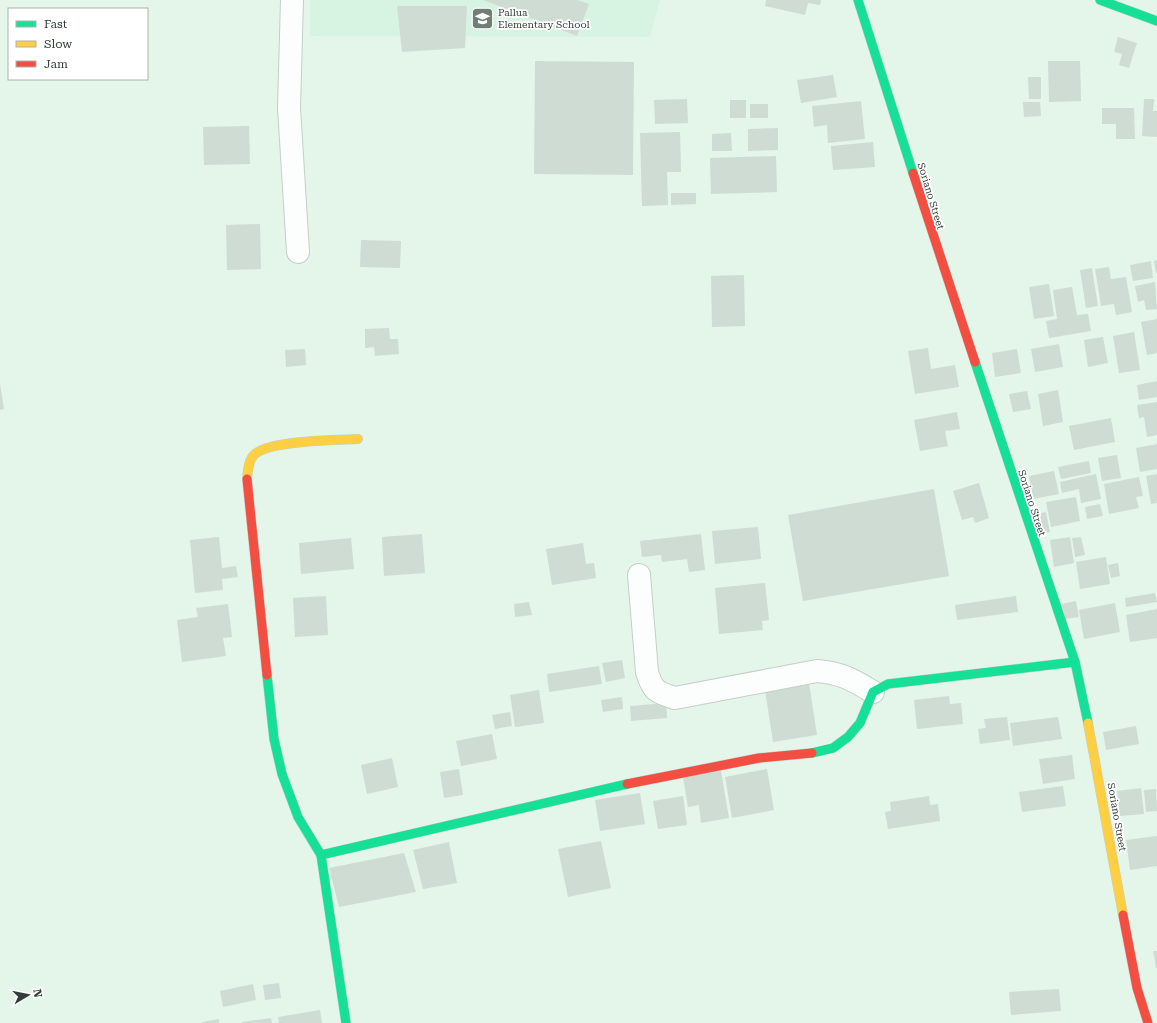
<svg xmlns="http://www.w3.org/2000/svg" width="1157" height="1023" font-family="'Roboto Serif',serif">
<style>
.built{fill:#d7f4e3}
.building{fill:#cfdcd4}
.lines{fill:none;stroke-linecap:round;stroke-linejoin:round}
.street-casing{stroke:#c3d0c8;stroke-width:24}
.fast-casing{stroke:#c3d0c8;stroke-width:10}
.slow-casing{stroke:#c3d0c8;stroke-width:10}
.jam-casing{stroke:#c3d0c8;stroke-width:10}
.street{stroke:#fbfefc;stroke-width:22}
.fast{stroke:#16e098;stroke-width:9}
.slow{stroke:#ffcf43;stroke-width:9}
.jam{stroke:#f24e42;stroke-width:9}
.labels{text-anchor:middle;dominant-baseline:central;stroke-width:3.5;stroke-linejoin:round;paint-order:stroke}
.poi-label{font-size:10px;fill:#333e37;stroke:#fff;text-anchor:start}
.street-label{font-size:10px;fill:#333e37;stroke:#fff}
</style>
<rect width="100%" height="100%" fill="#e4f5ea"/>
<polygon class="built" points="310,0 660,0 650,37 310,36"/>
<g class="building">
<polygon points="483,0 577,0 589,4 577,36"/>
<polygon points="766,0 821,0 820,5 808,3 805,15 765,6"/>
<polygon points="397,6 467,6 465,48 402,52"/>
<polygon points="1118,37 1137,43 1129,68 1119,65 1122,54 1114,52"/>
<polygon points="535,61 634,62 633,175 534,174"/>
<polygon points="1048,61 1080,61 1081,101 1049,102"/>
<polygon points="833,75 837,97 801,103 797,80"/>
<polygon points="1028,77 1041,77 1041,99 1029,99"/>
<polygon points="687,99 688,123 655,124 654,100"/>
<polygon points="1144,99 1154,99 1153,111 1157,111 1157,137 1142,136"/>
<rect x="730" y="100" width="16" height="18"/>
<polygon points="861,101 865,139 828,143 827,125 814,127 812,106"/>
<polygon points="1023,102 1040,102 1041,116 1024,117"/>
<rect x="750" y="104" width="18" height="14"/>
<polygon points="1102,108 1134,108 1135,139 1116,139 1116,124 1102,124"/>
<polygon points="249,126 250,164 204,165 203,127"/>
<polygon points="778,128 778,150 748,151 748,129"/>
<polygon points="680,132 681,172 667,172 668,205 642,206 640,133"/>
<polygon points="731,133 732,151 712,151 712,134"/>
<polygon points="873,142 875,167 833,170 831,146"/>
<polygon points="776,156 777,192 711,194 710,158"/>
<polygon points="671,193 696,193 696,204 671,205"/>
<polygon points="260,224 261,269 227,270 226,225"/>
<polygon points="361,240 401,241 400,268 360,267"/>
<polygon points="1157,260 1157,273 1156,273 1154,261"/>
<polygon points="1151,261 1153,278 1133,281 1130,265"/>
<polygon points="1109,267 1111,279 1126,277 1132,312 1116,315 1114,304 1101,306 1095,269"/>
<polygon points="1092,268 1098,306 1086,308 1080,270"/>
<polygon points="744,275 745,326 712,327 711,276"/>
<polygon points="1155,282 1157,309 1146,310 1144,300 1138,302 1135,286"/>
<polygon points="1049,284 1054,316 1034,319 1029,287"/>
<polygon points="1072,287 1077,315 1088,314 1091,331 1049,338 1046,321 1057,319 1053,290"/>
<polygon points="1157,319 1157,353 1147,355 1141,322"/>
<polygon points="389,328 390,339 398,339 399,354 375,356 374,347 365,348 365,329"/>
<polygon points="1134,332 1140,370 1119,373 1113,336"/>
<polygon points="1103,337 1108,363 1088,367 1084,340"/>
<polygon points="1059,344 1063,367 1035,372 1031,349"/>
<polygon points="928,348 931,369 955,365 959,387 915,394 908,351"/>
<polygon points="305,349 306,365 286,367 285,350"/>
<polygon points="1017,349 1021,373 995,377 992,353"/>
<polygon points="1157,381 1157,397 1139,400 1137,385"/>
<polygon points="0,384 4,409 0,410"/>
<polygon points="1058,390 1063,422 1043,426 1038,394"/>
<polygon points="1027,391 1031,409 1013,412 1009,394"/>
<polygon points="1157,402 1157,435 1147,437 1144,417 1139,418 1137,405"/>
<polygon points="957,412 960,429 945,431 948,446 920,451 914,420"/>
<polygon points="1111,418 1115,442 1074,450 1069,426"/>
<polygon points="1157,444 1157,469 1140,472 1136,448"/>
<polygon points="1117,455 1121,478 1102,481 1098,458"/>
<polygon points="1089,461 1091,473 1061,479 1058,467"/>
<polygon points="1054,471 1059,494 1033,499 1029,476"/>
<polygon points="1096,474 1101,499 1081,503 1079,489 1062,493 1060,482"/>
<polygon points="1157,474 1157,503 1151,504 1146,476"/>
<polygon points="1139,477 1143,496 1136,497 1139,508 1109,514 1104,484"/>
<polygon points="979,483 989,518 975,523 973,517 962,520 953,491"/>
<polygon points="934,489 949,576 803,601 788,515"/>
<polygon points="1076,497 1080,521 1051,527 1046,502"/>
<polygon points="1100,504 1103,516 1087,519 1085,507"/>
<polygon points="1046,512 1050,532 1038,534 1035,514"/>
<polygon points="758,527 761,559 715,564 712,531"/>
<polygon points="422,534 425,573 384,576 382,537"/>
<polygon points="701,534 705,570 689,572 687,559 662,562 661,555 642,557 640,541"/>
<polygon points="219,537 222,568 236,566 238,577 222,579 223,590 195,593 190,540"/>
<polygon points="1070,537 1074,563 1054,567 1050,540"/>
<polygon points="1081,537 1085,555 1075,557 1072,538"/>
<polygon points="351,538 354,569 301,574 299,543"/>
<polygon points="583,543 586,564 594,563 596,578 552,585 546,549"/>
<polygon points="1106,557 1110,584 1080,589 1076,562"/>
<polygon points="1118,563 1120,576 1111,578 1108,565"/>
<polygon points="765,583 769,620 762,621 763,630 719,634 715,588"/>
<polygon points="1155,593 1157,602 1126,607 1125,598"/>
<polygon points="326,596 328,635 295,637 293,598"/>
<polygon points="1016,596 1018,612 957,620 955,605"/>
<polygon points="1076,601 1079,617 1065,619 1062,604"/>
<polygon points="529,602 532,615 515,617 514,604"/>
<polygon points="1115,603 1120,632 1084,639 1079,610"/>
<polygon points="228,604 232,637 223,638 226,656 182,662 177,620 198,617 196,608"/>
<polygon points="1157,609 1157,638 1130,642 1126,615"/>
<polygon points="622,660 625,678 606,682 602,663"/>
<polygon points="599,666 602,684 549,692 547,674"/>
<polygon points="809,683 817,735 773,742 765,690"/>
<polygon points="539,690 544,723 515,727 510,695"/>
<polygon points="949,696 950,704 961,703 963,724 917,729 914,700"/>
<polygon points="622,697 623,709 603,712 601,700"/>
<polygon points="666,703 667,718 631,721 630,706"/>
<polygon points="510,712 512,726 495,729 492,715"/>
<polygon points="1007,717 1010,740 980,744 978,729 986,728 984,719"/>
<polygon points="1058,717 1062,739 1013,746 1010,723"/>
<polygon points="1136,726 1139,744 1106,750 1103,732"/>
<polygon points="492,734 497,759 461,766 456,741"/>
<polygon points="1072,755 1075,779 1043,784 1039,759"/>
<polygon points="392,758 398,787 367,794 361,765"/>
<polygon points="459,769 463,795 444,798 440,772"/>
<polygon points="767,769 774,810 732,818 725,777"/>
<polygon points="721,771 729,818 701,823 699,805 688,807 683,777"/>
<polygon points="1063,786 1066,806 1022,812 1019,792"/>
<polygon points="1141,788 1144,814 1120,816 1117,791"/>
<polygon points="1156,789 1157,811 1146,812 1144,790"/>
<polygon points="640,793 645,824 600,831 595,800"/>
<polygon points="683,796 687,825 658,829 653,801"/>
<polygon points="929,796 930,805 938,804 940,821 888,829 885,812 891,811 890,802"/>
<polygon points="1157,836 1157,866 1130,870 1126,840"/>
<polygon points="601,841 611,888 568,897 558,849"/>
<polygon points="449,842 457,883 423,889 413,850"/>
<polygon points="404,853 416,892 339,907 329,868"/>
<polygon points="1153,951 1157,951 1157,968 1156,968"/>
<polygon points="279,983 281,998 265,1000 263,985"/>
<polygon points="253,984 256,1000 223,1007 220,991"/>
<polygon points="1059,989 1061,1011 1011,1015 1009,992"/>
<polygon points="320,1010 322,1023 279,1023 278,1017"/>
<polygon points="271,1018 272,1023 242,1023 242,1022"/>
<polygon points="219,1019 219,1023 202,1023 202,1022"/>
</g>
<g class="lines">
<defs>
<g id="street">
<polyline points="292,0 289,108 298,252"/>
<path d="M639,575L647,672C653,692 657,692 675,698L817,671C842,673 853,680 873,692"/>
</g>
<g id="fast">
<polyline points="858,0 913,173"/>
<polyline points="1100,0 1157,21"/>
<polyline points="975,362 1075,662 1088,723"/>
<polyline points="267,675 274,739 282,774 298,817 321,855 346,1023"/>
<polyline points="812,753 833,748 848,737 860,723 873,692 888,684 1075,662"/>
<polyline points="321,855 627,784"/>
</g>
<g id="slow">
<path d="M247,479C248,471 248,461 254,455C267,440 337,440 358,439"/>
<polyline points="1088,723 1123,915"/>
</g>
<g id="jam">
<polyline points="913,173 975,362"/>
<polyline points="247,479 267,675"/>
<polyline points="627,784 759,758 812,753"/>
<polyline points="1123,915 1137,988 1148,1023"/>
</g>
</defs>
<use href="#street" class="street-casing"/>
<use href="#fast" class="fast-casing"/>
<use href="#slow" class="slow-casing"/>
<use href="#jam" class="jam-casing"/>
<use href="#street" class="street"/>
<use href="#fast" class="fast"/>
<use href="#slow" class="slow"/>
<use href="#jam" class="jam"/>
</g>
<defs>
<symbol id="school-square" viewBox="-11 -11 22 22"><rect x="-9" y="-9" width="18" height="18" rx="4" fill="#717e76" stroke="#fff"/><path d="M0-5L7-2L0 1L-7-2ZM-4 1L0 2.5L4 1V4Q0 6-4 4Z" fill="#fff"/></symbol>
</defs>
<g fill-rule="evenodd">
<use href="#school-square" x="470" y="6" width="25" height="25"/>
</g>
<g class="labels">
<g class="poi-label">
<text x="498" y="12">Pallua<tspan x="498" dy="12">Elementary School</tspan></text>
</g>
<g class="street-label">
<text transform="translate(931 196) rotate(73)">Soriano Street</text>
<text transform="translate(1032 503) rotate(72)">Soriano Street</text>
<text transform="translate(1117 817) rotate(80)">Soriano Street</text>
</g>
</g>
<rect x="8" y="8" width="140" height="72" fill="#ffffff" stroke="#adb2af"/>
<rect x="16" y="21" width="20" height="6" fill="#16e098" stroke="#adb2af"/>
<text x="44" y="28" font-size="12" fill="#333e37">Fast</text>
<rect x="16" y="41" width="20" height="6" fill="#ffcf43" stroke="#adb2af"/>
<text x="44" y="48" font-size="12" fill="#333e37">Slow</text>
<rect x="16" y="61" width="20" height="6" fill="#f24e42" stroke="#adb2af"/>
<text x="44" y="68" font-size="12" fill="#333e37">Jam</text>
<g transform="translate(28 995) rotate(80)" stroke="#ffffff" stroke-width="3" paint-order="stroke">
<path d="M0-3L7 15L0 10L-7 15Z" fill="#333e37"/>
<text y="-6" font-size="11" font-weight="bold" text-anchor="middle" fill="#333e37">N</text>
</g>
</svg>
